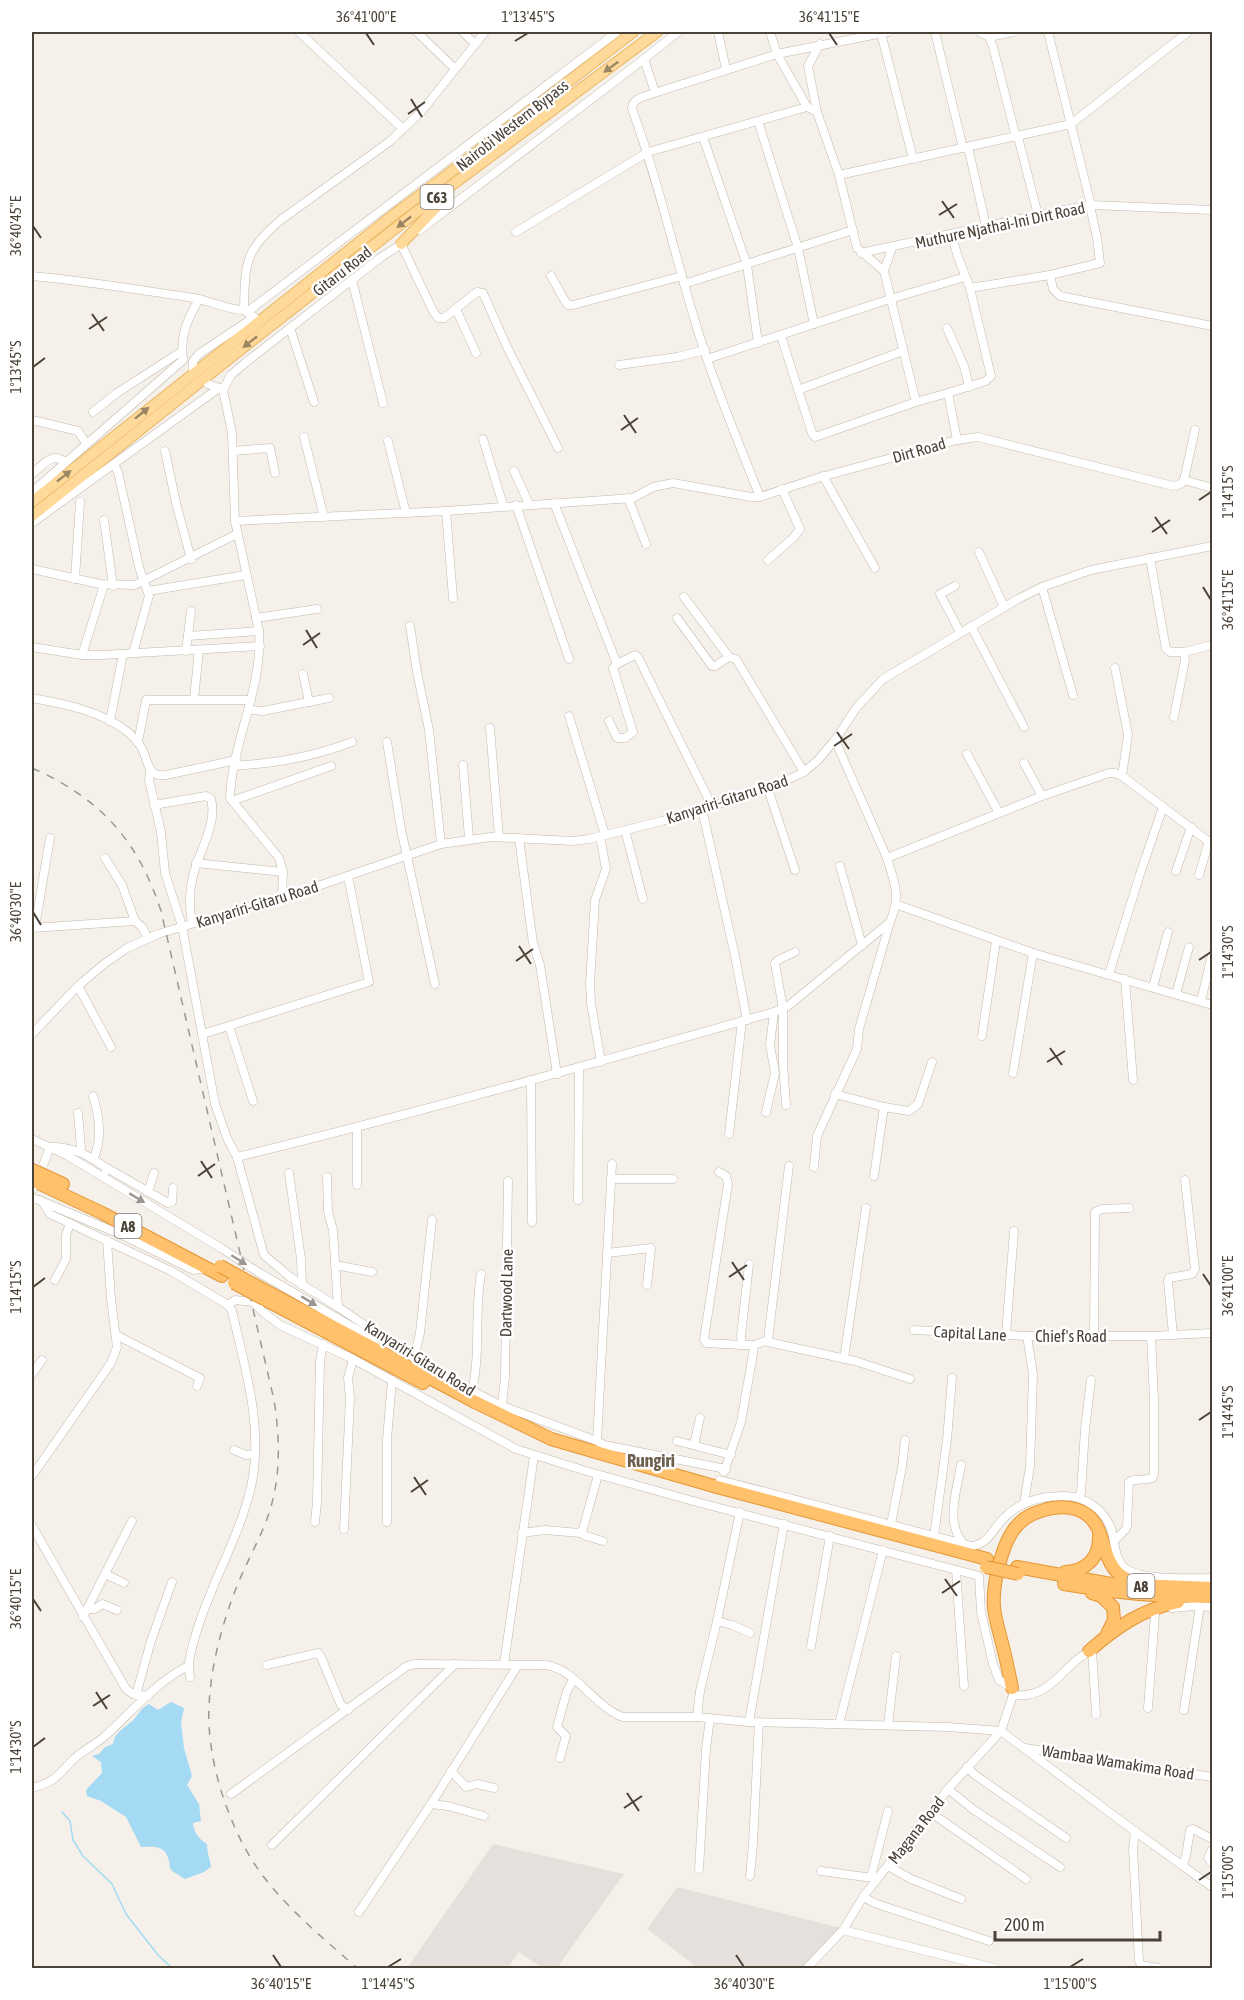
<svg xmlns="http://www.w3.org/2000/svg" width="1244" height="2000" font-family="'Asap Condensed',sans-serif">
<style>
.industrial{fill:#e5e0db}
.water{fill:#a4daf4}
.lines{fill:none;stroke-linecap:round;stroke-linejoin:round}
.stream{stroke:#a4daf4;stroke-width:1.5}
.minor-casing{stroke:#c2b8ab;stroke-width:9}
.major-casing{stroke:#eab663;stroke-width:12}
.highway-casing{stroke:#e69533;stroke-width:14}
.minor{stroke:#fff;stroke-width:8}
.major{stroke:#ffd999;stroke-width:10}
.highway{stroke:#ffc16b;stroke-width:12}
.rail{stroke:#989898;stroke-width:1.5;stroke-dasharray:8 8;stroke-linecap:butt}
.minor-bridge-casing{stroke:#c2b8ab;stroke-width:9;stroke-linecap:butt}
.highway-bridge-casing{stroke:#e69533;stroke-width:14;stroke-linecap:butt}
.minor-bridge{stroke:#fff;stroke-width:8}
.highway-bridge{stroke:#ffc16b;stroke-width:12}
.oneway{fill:#9b8563}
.oneway2{fill:#9b9691}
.ticks{fill:none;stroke:#4a4137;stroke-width:2}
.labels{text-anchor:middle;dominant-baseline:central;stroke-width:5;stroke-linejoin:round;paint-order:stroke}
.shield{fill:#fff;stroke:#807a73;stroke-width:1.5}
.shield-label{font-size:15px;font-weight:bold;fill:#4a4137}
.street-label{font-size:16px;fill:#4a4137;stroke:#fff}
.neighbourhood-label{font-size:18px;font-weight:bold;fill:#6d5e4e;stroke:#fff}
.neatline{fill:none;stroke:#4a4137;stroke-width:2}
.ticks-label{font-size:15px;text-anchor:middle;fill:#4a4137}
</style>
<rect width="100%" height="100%" fill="#f5f1ea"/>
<g class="industrial">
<polygon points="493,1844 624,1874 557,1968 542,1968 519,1952 508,1968 407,1968"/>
<polygon points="677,1887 841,1928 803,1968 698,1968 647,1929"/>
</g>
<path class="water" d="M171,1702L184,1708L181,1722L184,1748L192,1776L187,1785L199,1804L201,1821L193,1823C194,1833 199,1839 207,1844C207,1853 210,1859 211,1867L204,1872L185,1879L172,1871C167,1863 171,1870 169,1861C165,1844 154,1847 141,1847L126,1817L101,1801L87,1796L86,1790L102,1773L101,1762L92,1756L99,1754L105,1747L113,1744C114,1732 128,1726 135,1718C140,1712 141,1708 149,1704L158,1710Z"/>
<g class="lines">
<polyline class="stream" points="62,1812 70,1821 73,1840 83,1856 112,1884 126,1914 158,1955 172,1968"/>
<defs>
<g id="minor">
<polyline points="299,32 402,128"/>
<polyline points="417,32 455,69"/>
<polyline points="463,32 475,44"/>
<polyline points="718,32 726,69"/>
<polyline points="770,32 777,54 807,107 817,112 839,175 857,248 884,271"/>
<polyline points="935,32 963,148"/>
<polyline points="979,32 989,37 993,47 1016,137"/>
<polyline points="1048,32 1091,205"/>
<polyline points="881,33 913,159"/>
<polyline points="989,37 1013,32"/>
<polyline points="644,59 655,92"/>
<polyline points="817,112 808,66 820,44"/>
<polyline points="758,121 798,248 814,324"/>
<polyline points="703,137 747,265 758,343"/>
<polyline points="1018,137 1038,215"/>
<polyline points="968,147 986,226"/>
<polyline points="839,175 1071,124 1188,32"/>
<polyline points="420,230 644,59 678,32"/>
<polyline points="516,232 648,152 807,107"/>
<polyline points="401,244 433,311 438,318 444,318 477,292 483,293 507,347 558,448"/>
<polyline points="892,248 884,271 916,402 948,393 957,440"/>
<polyline points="861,253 1038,215 1091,205 1212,210"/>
<polyline points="1050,275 1053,289 1060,296 1212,326"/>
<path d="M32,276C86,281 140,290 194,298C211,301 227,310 244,310"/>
<polyline points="551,276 565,301 568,305 573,305 682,276"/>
<polyline points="352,280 383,403"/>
<polyline points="684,284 853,230"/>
<polyline points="970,288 1050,275 1100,263 1097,238 1090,206"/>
<polyline points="456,309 476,353"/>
<polyline points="247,312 617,32"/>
<path d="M259,321L244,310C245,264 244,250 282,219L389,142L421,112L485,32"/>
<polyline points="290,328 314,402"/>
<polyline points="947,328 964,366 969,387"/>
<polyline points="781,336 812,433 815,437 916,402"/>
<polyline points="707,359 890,299 965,277"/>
<polyline points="619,365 677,357 705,350"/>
<polyline points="193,368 193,361 199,354 254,317"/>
<polyline points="208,384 222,389"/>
<polyline points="798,390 903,351"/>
<polyline points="948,393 986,381 991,376 970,288 958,257 951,234"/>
<polyline points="93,412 117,393 182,351"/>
<polyline points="32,420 78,431 86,443"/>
<polyline points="304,437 324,517"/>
<polyline points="483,439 503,505"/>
<polyline points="388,441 406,513"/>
<polyline points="165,451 176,503 191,559"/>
<polyline points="233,451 270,448 275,473"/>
<polyline points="114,464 118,472 139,567 149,596 133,653"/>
<polyline points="514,471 529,504"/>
<path d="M32,474C42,466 52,451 65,462"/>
<polyline points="823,476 875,568"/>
<polyline points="1184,480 1195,430"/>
<path d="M32,492L183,360C180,335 187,320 199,299"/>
<path d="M760,497C742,451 723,406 707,359C679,277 662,190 632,109C633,100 638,99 645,96L777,54L888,32"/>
<polyline points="628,498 646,544"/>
<polyline points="554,503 617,664 613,668 633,732 625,738 617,738 609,721"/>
<polyline points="516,505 569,659"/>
<polyline points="446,511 453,598"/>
<polyline points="104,520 113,586"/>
<polyline points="235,521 446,511 633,498 653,487 673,483 751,497 760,497 821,477 957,440 978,437 1173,486 1181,484 1184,480 1212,488"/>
<polyline points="32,523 219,388"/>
<polyline points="979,552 1004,607"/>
<polyline points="1150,558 1166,649 1170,652 1184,652 1185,660 1174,717"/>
<polyline points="768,560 794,537 800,529 782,489"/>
<polyline points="32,569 100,584 135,585 237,534"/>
<polyline points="75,579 80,502"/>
<polyline points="955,586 940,594 960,632"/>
<polyline points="1042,587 1073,695"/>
<polyline points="148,591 246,575"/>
<polyline points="684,597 729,657"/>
<polyline points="256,618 317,609"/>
<polyline points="677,618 712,666 715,666 729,657 736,659 804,772"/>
<polyline points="410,626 417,672 429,730 441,844"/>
<polyline points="971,626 1024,727"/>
<polyline points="188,636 259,631"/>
<polyline points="32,647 82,655 101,655 260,646"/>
<polyline points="186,651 191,611"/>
<polyline points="1184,652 1208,646"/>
<polyline points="82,655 104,585"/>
<polyline points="617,664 635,655 638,657 712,806"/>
<polyline points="1115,668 1128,735 1122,776"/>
<polyline points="303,674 309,702"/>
<path d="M32,698C65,704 102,711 129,733C133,737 138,742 141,747C149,760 146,778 166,775L236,760"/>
<polyline points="194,699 199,650"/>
<polyline points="249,710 263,711 329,698"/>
<polyline points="569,716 605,835"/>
<polyline points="110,721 123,654"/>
<polyline points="490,728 499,837"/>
<polyline points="138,742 146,700 251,700"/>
<polyline points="387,742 401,829 435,984"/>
<polyline points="967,754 999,813"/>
<polyline points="1024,763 1042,796"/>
<polyline points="463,765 469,838"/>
<path d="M234,766C277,763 312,757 352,742"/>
<polyline points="150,770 149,780 161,832 165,873 182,926 215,1104 227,1138 237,1157 264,1255 290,1277 338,1307 414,1358 457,1383 500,1405 597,1441"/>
<polyline points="768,789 795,870"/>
<polyline points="232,801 331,766"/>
<path d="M154,805L206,796L211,799C218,824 198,853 193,876C189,892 189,907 192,923"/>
<polyline points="702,809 735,956 747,1020"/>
<polyline points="625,830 643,899"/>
<polyline points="600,836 606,869 595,900 590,983 591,1003 601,1062"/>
<polyline points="519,838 533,943 540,965 557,1074"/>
<polyline points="105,858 122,885 135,921"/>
<polyline points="887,858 1042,796 1109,773 1115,773 1122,776 1212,844"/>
<polyline points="196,863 283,872"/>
<polyline points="840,866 862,945"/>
<polyline points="1176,871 1191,827"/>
<polyline points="1199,875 1209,841"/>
<path d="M282,897L283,872L279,858L230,798C232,741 263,689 259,631L235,521L232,433L223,390L231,375L245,363L380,258L403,243"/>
<polyline points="898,905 1033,953 1212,1005"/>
<polyline points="35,927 50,838"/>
<polyline points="32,928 135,921 142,927 148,938"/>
<polyline points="1109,974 1140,874 1163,807"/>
<polyline points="1125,979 1133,1080"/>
<polyline points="78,986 111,1047"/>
<polyline points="1153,987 1168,932"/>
<polyline points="1176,994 1189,947"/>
<polyline points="1201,1001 1212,955"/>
<polyline points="229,1026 253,1101"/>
<polyline points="32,1034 78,986 104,964 127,948 158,934 315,887 441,844 491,837 573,841 589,839 662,821 768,789 804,772 818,760 835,740 857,707 883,679 1018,599 1042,587 1091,570 1212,546"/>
<polyline points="203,1034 369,982 348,876"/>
<polyline points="982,1036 996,941"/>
<polyline points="1013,1073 1033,953"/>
<polyline points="531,1080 532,1222"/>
<polyline points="835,1094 884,1107 909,1111 918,1104 932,1062"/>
<path d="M93,1096C99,1115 103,1141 93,1159"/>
<polyline points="786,1105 783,1063 783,1009 775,963 778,960 795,952"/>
<polyline points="766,1112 775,1073 770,1045 774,1012"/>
<polyline points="729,1134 742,1021"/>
<polyline points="32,1139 68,1156 221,1248"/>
<path d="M52,1147C73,1147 88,1155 105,1167L106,1171"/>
<polyline points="78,1151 81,1148 78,1113"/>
<path d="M237,1157C418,1113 596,1063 774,1012L788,1006L890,922C901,896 895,884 887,858L835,740"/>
<polyline points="44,1163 50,1147"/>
<polyline points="612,1164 597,1441 604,1445 726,1469"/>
<polyline points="105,1167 168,1203 172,1202 173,1188"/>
<polyline points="814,1167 817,1136 857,1049 859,1029 890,922"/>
<polyline points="719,1172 726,1176 728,1184 704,1339 706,1343 742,1345"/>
<polyline points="289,1173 301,1259 302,1285"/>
<polyline points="874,1176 884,1107"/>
<polyline points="327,1177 328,1212 333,1230 338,1307"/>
<polyline points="611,1179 673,1179"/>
<polyline points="357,1185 357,1128"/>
<polyline points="32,1190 33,1188"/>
<polyline points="148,1192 154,1173"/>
<path d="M32,1198L42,1201L50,1214L171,1271L228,1305L232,1311C245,1368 264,1428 251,1487C239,1539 209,1586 195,1637C191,1651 187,1663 190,1677"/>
<polyline points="578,1200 579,1068"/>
<polyline points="43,1202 120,1234 187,1267 194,1270 205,1268"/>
<polyline points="607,1253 651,1248 647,1285"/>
<polyline points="335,1265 372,1272"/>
<polyline points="258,1272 368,1336 378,1348"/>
<polyline points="55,1280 66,1259 66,1235 70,1223"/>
<polyline points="228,1305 235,1300 253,1302 263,1312 280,1325 353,1359 516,1449 586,1471 693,1501 979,1576 981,1612 993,1664 999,1680 1012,1688 1013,1695 1001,1731 948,1789 863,1897 843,1930 807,1968"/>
<polyline points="914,1330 1027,1336"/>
<polyline points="1006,1334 1014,1231"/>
<polyline points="116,1335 200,1378 197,1386"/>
<polyline points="1173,1335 1168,1281 1169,1278 1192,1274 1195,1269 1185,1180"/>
<polyline points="1094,1337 1095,1212 1102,1209 1129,1208"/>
<polyline points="768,1342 855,1361 910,1379"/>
<polyline points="754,1345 768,1340 789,1166"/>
<polyline points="414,1358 420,1333 432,1220"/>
<polyline points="844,1359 866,1208"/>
<polyline points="32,1374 42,1360"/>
<path d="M472,1391C481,1352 474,1313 481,1274"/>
<polyline points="502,1405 505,1377 508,1181"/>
<polyline points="677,1441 731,1455"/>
<polyline points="694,1445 700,1418"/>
<polyline points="234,1450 246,1455 254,1454"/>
<path d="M961,1465C957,1490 945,1522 963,1543"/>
<polyline points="724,1472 741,1422 753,1354 754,1345 742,1345 741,1336 749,1264"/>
<polyline points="32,1476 111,1363 117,1347 111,1299 107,1240"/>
<path d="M720,1480L972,1546C989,1544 993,1528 1005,1517C1020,1502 1042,1496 1064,1496C1085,1496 1106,1510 1112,1532C1115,1544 1115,1561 1126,1569C1145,1581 1190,1578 1212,1578"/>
<polyline points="1077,1497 1081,1493 1085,1429 1091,1380"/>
<polyline points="1024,1504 1030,1466 1033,1374 1027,1336 1151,1336 1212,1333"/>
<polyline points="315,1522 317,1502 320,1361 323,1344"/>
<polyline points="387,1522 387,1439 392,1380"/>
<polyline points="891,1524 902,1467 905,1440"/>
<polyline points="32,1526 126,1689 133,1694 148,1696"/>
<polyline points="344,1529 350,1398 348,1378 353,1359"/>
<polyline points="522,1533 545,1530 580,1533 583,1529 598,1475"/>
<polyline points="581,1533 586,1536 603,1541"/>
<polyline points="934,1536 947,1440 952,1378"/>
<path d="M1114,1541L1126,1529L1127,1526L1129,1482C1136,1478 1145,1481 1152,1478L1154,1474V1399L1151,1336"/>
<polyline points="956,1570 964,1686"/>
<polyline points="105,1574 124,1583"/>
<polyline points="1172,1608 1194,1606 1212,1607"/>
<polyline points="87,1609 95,1609 102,1604 117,1610"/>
<polyline points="83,1617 132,1521"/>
<polyline points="717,1621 732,1625 750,1633"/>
<polyline points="811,1646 830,1536"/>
<polyline points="1092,1650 1096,1714"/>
<polyline points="504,1664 534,1456"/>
<polyline points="267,1665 318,1653 321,1657 341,1705 348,1710"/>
<polyline points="136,1695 151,1641 172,1582"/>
<path d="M1013,1695C1053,1700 1063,1662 1093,1650"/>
<polyline points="1148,1708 1155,1614"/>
<polyline points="1184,1710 1200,1606"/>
<polyline points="697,1717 700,1691 717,1621 740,1512"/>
<polyline points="749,1722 784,1524"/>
<polyline points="839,1724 883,1550"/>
<polyline points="888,1725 896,1656"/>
<polyline points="1025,1748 1212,1777"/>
<polyline points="560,1758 566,1736 557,1727 567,1691 573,1680"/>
<polyline points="967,1767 975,1775 1066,1838"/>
<polyline points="451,1771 466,1787 477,1784 494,1788"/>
<path d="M32,1788C59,1781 57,1774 76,1757C85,1749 97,1744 106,1735C132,1712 156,1682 188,1666"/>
<polyline points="948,1789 974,1810 1060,1867"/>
<path d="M231,1794L407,1666L416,1664L546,1665C574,1668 596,1708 623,1717H697L749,1722L948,1727L1001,1731L1129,1827L1212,1887"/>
<polyline points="431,1804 448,1806 484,1816"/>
<polyline points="930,1812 1026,1879"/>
<polyline points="1135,1831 1133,1849 1139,1961 1141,1965 1158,1968"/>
<polyline points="272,1845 455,1664"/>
<polyline points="1212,1850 1208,1858 1212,1863"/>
<polyline points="1183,1865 1186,1856 1190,1830 1193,1829 1212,1839"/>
<polyline points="888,1866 911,1879 961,1899"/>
<polyline points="699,1869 706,1749 710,1718"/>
<polyline points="821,1871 873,1878"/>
<polyline points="750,1876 753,1844 759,1722"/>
<polyline points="871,1877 888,1811"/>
<polyline points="863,1897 877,1904 989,1941"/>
<polyline points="359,1912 431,1804 518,1665"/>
<polyline points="843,1930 994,1968"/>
</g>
<g id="major">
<polyline points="401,244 446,197"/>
<polyline points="32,502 396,213 438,182 633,32"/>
<polyline points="32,516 236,353 420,209 657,32"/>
</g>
<g id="highway">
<polyline points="32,1170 63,1184"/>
<polyline points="32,1180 102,1213 222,1276"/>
<polyline points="264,1290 475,1402 551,1439 717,1487 987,1559"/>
<polyline points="264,1299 423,1383"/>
<polyline points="1017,1567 1111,1584 1212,1588"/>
<path d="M1065,1572C1086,1571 1100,1558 1099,1536"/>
<path d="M1064,1584C1114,1593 1162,1597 1212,1597"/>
<polyline points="1092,1593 1101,1596 1113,1607 1114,1620 1107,1634"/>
<path d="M1089,1651C1118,1626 1141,1610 1178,1602"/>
<path d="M1012,1688C1009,1673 1006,1658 1002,1643C999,1631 995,1619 994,1607C992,1586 1002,1544 1015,1528C1021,1520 1031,1514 1041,1511C1055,1506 1073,1505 1086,1514C1106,1528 1101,1557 1118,1573C1126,1581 1137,1583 1147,1587"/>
</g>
</defs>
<use href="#minor" class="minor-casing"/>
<use href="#major" class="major-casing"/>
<use href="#highway" class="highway-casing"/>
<use href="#minor" class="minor"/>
<use href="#major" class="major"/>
<use href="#highway" class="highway"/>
<path class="rail" d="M32,768C100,798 138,840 161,911L274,1400C281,1444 281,1488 263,1529C254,1550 243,1570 235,1591C221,1628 211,1666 209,1706C206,1760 230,1833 263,1876C290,1911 324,1939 357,1968"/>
<defs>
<polyline id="minor-bridge" points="221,1248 258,1272"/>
<g id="highway-bridge">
<polyline points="220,1266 264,1290"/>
<polyline points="234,1283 264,1299"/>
<polyline points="986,1567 1018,1574"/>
</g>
</defs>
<use href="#minor-bridge" class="minor-bridge-casing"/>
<use href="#highway-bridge" class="highway-bridge-casing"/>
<use href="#minor-bridge" class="minor-bridge"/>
<use href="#highway-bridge" class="highway-bridge"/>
</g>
<defs><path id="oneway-solid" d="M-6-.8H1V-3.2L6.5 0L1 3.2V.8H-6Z" transform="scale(1.5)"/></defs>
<g class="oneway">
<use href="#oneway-solid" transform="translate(611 67) rotate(144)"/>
<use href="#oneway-solid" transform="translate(404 222) rotate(142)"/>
<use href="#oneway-solid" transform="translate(250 342) rotate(142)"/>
<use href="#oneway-solid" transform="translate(142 413) rotate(-39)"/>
<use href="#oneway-solid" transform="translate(64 476) rotate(-38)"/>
</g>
<g class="oneway2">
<use href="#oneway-solid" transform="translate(137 1198) rotate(31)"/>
<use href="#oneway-solid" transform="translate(239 1260) rotate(32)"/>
<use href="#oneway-solid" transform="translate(309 1301) rotate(31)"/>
</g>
<path class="ticks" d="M366,33L374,45M829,33L837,45M515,41L528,33M411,99L422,117M408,114L425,102M942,201L954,218M939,215L957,204M33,226L41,238M92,314L104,331M89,329L107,317M33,367L45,358M624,415L636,433M621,430L638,418M1199,500L1211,492M1155,517L1167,534M1152,532L1170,520M1203,587L1211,600M306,630L317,648M303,645L320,633M837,732L849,749M834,746L852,734M33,912L41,925M519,946L531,964M1199,960L1211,952M516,961L533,949M1050,1048L1062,1065M1047,1062L1065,1051M201,1161L212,1178M198,1176L215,1164M732,1262L744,1280M1203,1274L1211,1286M729,1277L747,1265M33,1287L45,1278M1199,1420L1211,1412M414,1477L426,1495M411,1492L428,1480M945,1579L957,1596M942,1593L960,1581M33,1599L41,1611M96,1692L107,1709M93,1706L110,1695M33,1747L45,1738M627,1793L639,1811M624,1808L642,1796M1199,1880L1211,1872M273,1955L281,1967M736,1955L744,1967M388,1967L401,1959M1070,1967L1083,1959"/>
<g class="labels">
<g class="shield">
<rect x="420.5" y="185" width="33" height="24" rx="4.5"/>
<rect x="114.5" y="1214" width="27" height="24" rx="4.5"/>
<rect x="1127.5" y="1574" width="27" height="24" rx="4.5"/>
</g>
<g class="shield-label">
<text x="437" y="197">C63</text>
<text x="128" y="1226">A8</text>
<text x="1141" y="1586">A8</text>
</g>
<g class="street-label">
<text transform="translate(512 125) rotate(-38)">Nairobi Western Bypass</text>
<text transform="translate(1000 225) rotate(-12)">Muthure Njathai-Ini Dirt Road</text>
<text transform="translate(342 271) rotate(-38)">Gitaru Road</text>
<text transform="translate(919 450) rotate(-16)">Dirt Road</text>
<text transform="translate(727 799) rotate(-18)">Kanyariri-Gitaru Road</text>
<text transform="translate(257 904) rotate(-17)">Kanyariri-Gitaru Road</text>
<text transform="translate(506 1293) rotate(-89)">Dartwood Lane</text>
<text transform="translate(970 1333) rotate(3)">Capital Lane</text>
<text x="1071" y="1336">Chief's Road</text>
<text transform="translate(420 1358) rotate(32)">Kanyariri-Gitaru Road</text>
<text transform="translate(1118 1762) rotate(9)">Wambaa Wamakima Road</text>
<text transform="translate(916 1830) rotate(-52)">Magana Road</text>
</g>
<g class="neighbourhood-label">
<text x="651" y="1460">Rungiri</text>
</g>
</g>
<rect width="1244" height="2000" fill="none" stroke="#ffffff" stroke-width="66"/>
<path d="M995 1931v9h165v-9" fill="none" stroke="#4a4137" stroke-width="3"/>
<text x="1004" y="1931" font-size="18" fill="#4a4137" stroke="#ffffff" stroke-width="4.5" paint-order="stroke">200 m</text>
<rect x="33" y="33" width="1178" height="1934" class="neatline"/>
<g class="ticks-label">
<text x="366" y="22">36°41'00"E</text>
<text x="528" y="22">1°13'45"S</text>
<text x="829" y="22">36°41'15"E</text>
<text transform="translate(16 226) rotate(-90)" y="5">36°40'45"E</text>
<text transform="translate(16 367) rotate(-90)" y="5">1°13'45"S</text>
<text transform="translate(1228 492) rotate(-90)" y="5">1°14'15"S</text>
<text transform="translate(1228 600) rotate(-90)" y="5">36°41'15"E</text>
<text transform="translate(16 912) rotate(-90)" y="5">36°40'30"E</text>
<text transform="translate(1228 952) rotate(-90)" y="5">1°14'30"S</text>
<text transform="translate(1228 1286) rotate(-90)" y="5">36°41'00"E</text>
<text transform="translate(16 1287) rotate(-90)" y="5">1°14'15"S</text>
<text transform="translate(1228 1412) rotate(-90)" y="5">1°14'45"S</text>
<text transform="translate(16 1599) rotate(-90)" y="5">36°40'15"E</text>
<text transform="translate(16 1747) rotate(-90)" y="5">1°14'30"S</text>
<text transform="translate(1228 1872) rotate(-90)" y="5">1°15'00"S</text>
<text x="281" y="1989">36°40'15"E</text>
<text x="388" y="1989">1°14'45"S</text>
<text x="744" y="1989">36°40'30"E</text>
<text x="1070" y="1989">1°15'00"S</text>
</g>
</svg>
